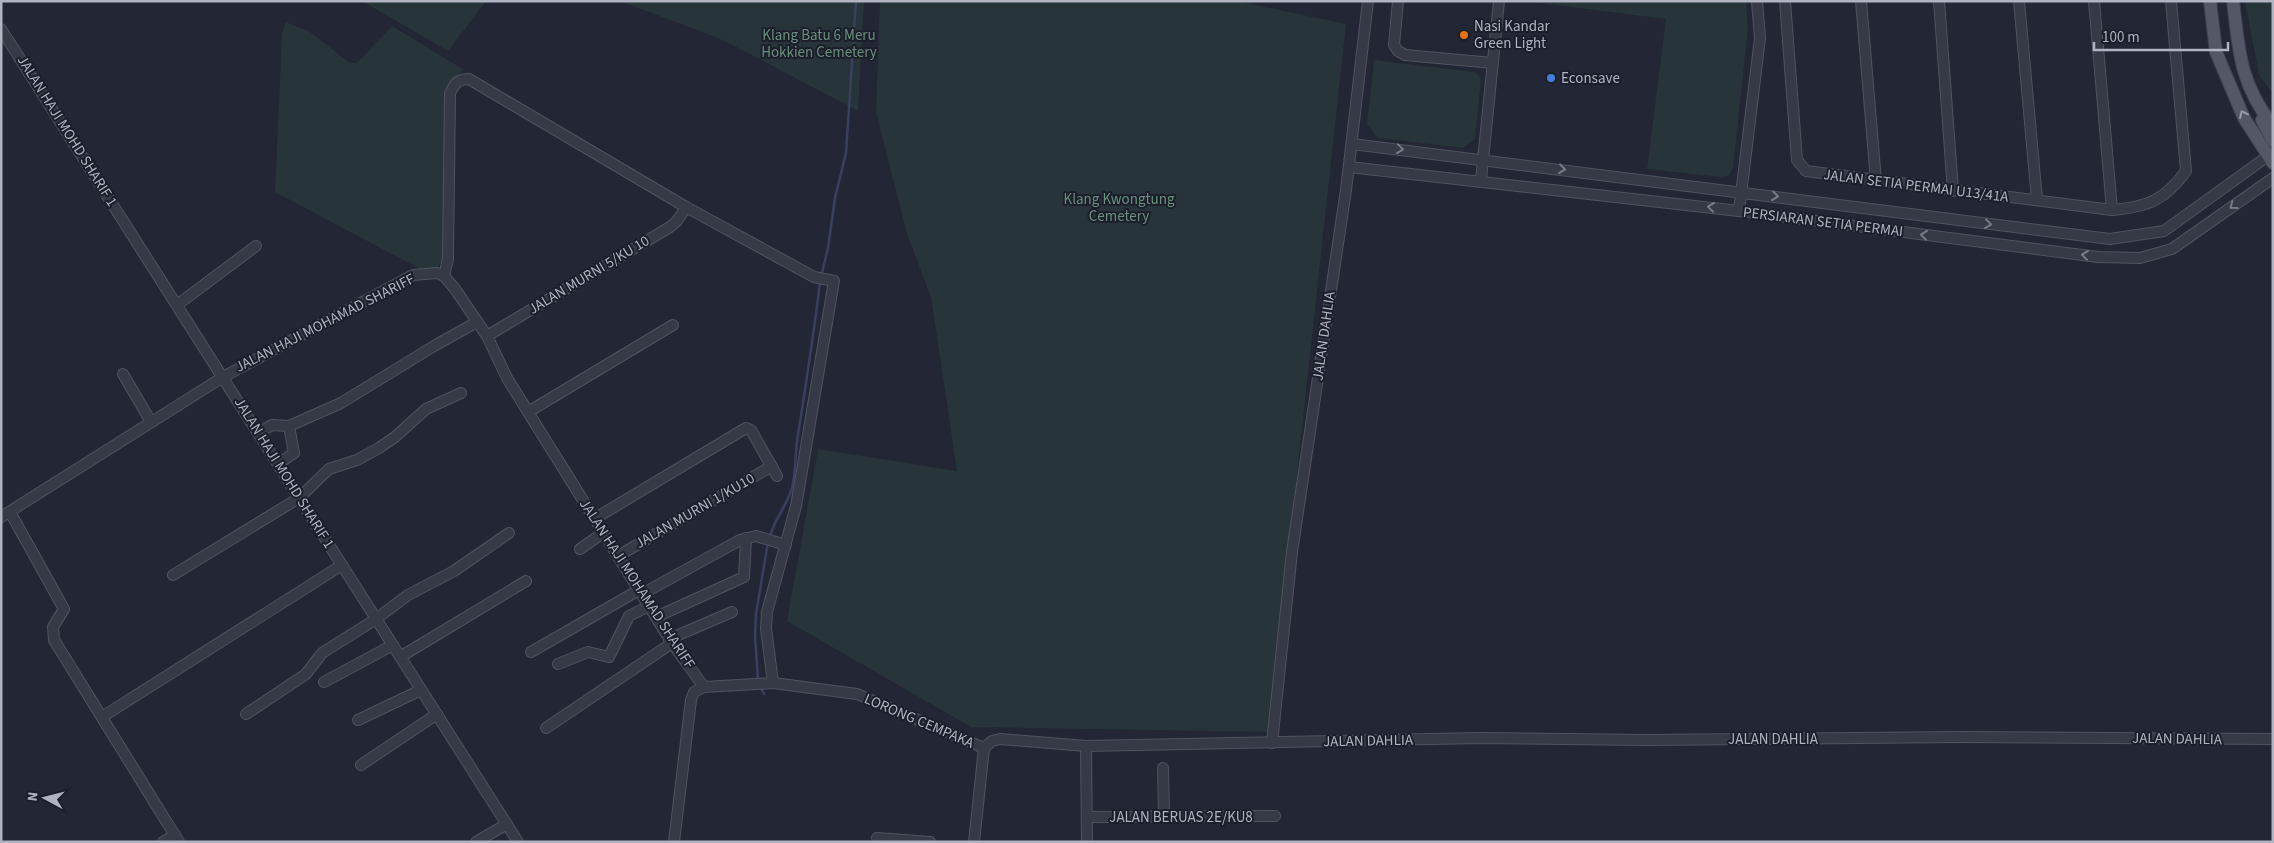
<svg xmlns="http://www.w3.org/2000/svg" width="2274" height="843" font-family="'Source Sans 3',sans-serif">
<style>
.green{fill:#273439}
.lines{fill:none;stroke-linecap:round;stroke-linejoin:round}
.stream{stroke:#39405d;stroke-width:2.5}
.minor-casing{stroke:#505361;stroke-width:12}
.major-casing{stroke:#3f424f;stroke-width:14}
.minor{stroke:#363946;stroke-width:10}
.major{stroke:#545766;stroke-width:12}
.oneway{stroke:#999cab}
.oneway2{stroke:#797c8a}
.food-dot{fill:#e8710a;stroke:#1b1e2b;stroke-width:2}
.shop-dot{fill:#3f7fe0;stroke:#1b1e2b;stroke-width:2}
.labels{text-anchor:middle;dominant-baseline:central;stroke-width:4;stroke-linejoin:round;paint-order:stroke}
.poi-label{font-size:15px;fill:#b0b3c2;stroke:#1b1e2b;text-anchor:start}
.park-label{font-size:15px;fill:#6a907c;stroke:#1b1e2b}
.street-label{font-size:15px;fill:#b0b3c2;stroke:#1b1e2b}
</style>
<rect width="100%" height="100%" fill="#232635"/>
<g class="green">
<polygon points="362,1 486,1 448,51"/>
<polygon points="621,1 864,1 858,111 725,41"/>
<polygon points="880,1 1236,1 1346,24 1269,732 971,727 787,621 818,449 957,471 931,297 907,234 876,112"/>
<polygon points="1525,1 1746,1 1748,29 1733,168 1728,176 1720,177 1647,169 1666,19"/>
<polygon points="2245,1 2273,1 2273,94 2259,75"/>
<polygon points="286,22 310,32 350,63 357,63 392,26 464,70 444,89 444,258 438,267 420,269 275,192 282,34"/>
<polygon points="1374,60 1474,72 1481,78 1475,139 1463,148 1378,138 1367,124"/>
</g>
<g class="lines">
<g class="stream">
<polyline points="821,277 828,248 835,198 846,153 856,1"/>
<path d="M770,537C774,519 787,506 792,488C796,471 795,452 798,435C806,384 814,333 820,282"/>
<polyline points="758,681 755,636 756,614 768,542"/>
<polyline points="760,686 764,694"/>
</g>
<defs>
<g id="minor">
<polyline points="1398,1 1394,45 1398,51 1405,55 1493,63"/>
<path d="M1785,1L1797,160L1806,171L2112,210C2148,207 2165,200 2186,171L2171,1"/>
<polyline points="1861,1 1876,181"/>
<polyline points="1939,1 1953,191"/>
<polyline points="2019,1 2037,200"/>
<polyline points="2094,1 2112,210"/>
<polyline points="1,29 518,842"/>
<polyline points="1352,144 2110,239 2164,231 2268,156"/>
<polyline points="1349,167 1739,211 2098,257 2140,258 2172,249 2273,178"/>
<polyline points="1481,180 1499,1"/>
<polyline points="1739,211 1760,38 1757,1"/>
<path d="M444,276L448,259L450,93C455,83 458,79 469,79L686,207L814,277L834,281L796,506L767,612L766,628L773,683"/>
<polyline points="177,305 256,246"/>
<polyline points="487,336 670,227 677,221 686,207"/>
<polyline points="123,374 151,422"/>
<polyline points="528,412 673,325"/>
<polyline points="258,433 272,425 289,426 341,403 434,346 477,322"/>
<polyline points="278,464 294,453 289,426"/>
<polyline points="10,512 64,609 53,627 54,640 179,842"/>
<polyline points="1,517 223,377 413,275 437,273 444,276 455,289 487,336 507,378 528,412 672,643 704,687"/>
<polyline points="594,519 746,428 751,430 777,476"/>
<polyline points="580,549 603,533"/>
<polyline points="618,556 772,466"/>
<polyline points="173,575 299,498 329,469 357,460 379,448 395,437 426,409 461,393"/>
<polyline points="642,594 740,540 756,536 786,545"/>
<polyline points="656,617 744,577 746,538"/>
<polyline points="669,639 732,612"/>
<polyline points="531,652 639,590"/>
<polyline points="400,657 526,581"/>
<polyline points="558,664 588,652 609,657 629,616 649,606"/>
<polyline points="324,682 393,645"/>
<polyline points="246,714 306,674 322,653 376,619 408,595 454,571 509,533"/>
<polyline points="102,717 342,565"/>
<polyline points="358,720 421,690"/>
<polyline points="546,728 672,643"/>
<polyline points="1272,743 1292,552 1346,190 1368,1"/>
<polyline points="1086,746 1087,842"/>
<polyline points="984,748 992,741 1000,739 1086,746 1480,738 1646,740 1963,737 2273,739"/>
<polyline points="361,765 437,714"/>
<polyline points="1163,768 1164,816"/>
<polyline points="1087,817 1275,816"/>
<polyline points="877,838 930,842"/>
<polyline points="163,842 175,835"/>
<polyline points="476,842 507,824"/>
<polyline points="674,842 691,700 694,692 704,687 773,683 857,694 984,748"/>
<polyline points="974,842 984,748"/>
</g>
<g id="major">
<polyline points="2210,1 2216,52 2244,118 2273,163"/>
<path d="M2233,1C2239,52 2240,84 2273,126"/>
<polyline points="2262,120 2273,141"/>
</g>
</defs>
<use href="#minor" class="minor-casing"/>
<use href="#major" class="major-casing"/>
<use href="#minor" class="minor"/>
<use href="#major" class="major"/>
</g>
<defs><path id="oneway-chevron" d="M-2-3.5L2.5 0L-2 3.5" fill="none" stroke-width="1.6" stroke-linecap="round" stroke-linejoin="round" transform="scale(1.25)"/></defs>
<use class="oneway" href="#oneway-chevron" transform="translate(2243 114) rotate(-115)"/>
<g class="oneway2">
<use href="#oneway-chevron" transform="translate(1400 149) rotate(7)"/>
<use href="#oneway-chevron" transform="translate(1562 169) rotate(7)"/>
<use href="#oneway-chevron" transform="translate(1775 196) rotate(7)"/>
<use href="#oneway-chevron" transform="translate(2233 206) rotate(144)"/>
<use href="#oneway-chevron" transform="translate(1711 207) rotate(-173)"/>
<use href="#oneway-chevron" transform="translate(1988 224) rotate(7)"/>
<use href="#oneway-chevron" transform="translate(1924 235) rotate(-173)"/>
<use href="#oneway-chevron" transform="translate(2085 255) rotate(-173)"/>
</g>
<circle class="food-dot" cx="1464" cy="35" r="5"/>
<circle class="shop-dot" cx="1551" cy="78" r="5"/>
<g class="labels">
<g class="poi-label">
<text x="1474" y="26">Nasi Kandar<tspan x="1474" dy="17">Green Light</tspan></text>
<text x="1561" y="78">Econsave</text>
</g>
<g class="park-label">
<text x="819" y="35">Klang Batu 6 Meru<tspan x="819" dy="17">Hokkien Cemetery</tspan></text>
<text x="1119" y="199">Klang Kwongtung<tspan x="1119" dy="17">Cemetery</tspan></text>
</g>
<g class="street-label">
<text transform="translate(67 131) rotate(58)">JALAN HAJI MOHD SHARIF 1</text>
<text transform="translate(1916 186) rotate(7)">JALAN SETIA PERMAI U13/41A</text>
<text transform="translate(1823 222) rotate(7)">PERSIARAN SETIA PERMAI</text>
<text transform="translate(589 275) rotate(-31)">JALAN MURNI 5/KU 10</text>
<text transform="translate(325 323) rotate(-27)">JALAN HAJI MOHAMAD SHARIFF</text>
<text transform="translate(1324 336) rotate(-82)">JALAN DAHLIA</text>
<text transform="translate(284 473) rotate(58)">JALAN HAJI MOHD SHARIF 1</text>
<text transform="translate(695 511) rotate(-30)">JALAN MURNI 1/KU10</text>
<text transform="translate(637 584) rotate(57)">JALAN HAJI MOHAMAD SHARIFF</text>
<text transform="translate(919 721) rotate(23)">LORONG CEMPAKA</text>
<text x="1773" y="739">JALAN DAHLIA</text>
<text transform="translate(2177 739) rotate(1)">JALAN DAHLIA</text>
<text transform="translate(1368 741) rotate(-1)">JALAN DAHLIA</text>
<text x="1181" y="817">JALAN BERUAS 2E/KU8</text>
</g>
</g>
<rect width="2274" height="843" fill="none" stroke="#b0b3c2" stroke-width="5"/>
<g transform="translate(45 798) rotate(277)" stroke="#1b1e2b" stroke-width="4" paint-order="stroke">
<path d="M0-4L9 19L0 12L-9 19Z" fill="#b0b3c2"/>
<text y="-8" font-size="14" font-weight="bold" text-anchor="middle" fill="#b0b3c2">N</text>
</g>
<path d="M2094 42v8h134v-8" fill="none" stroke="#b0b3c2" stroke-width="2.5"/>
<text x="2102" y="42" font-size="15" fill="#b0b3c2" stroke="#1b1e2b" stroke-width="4" paint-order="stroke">100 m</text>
</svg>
